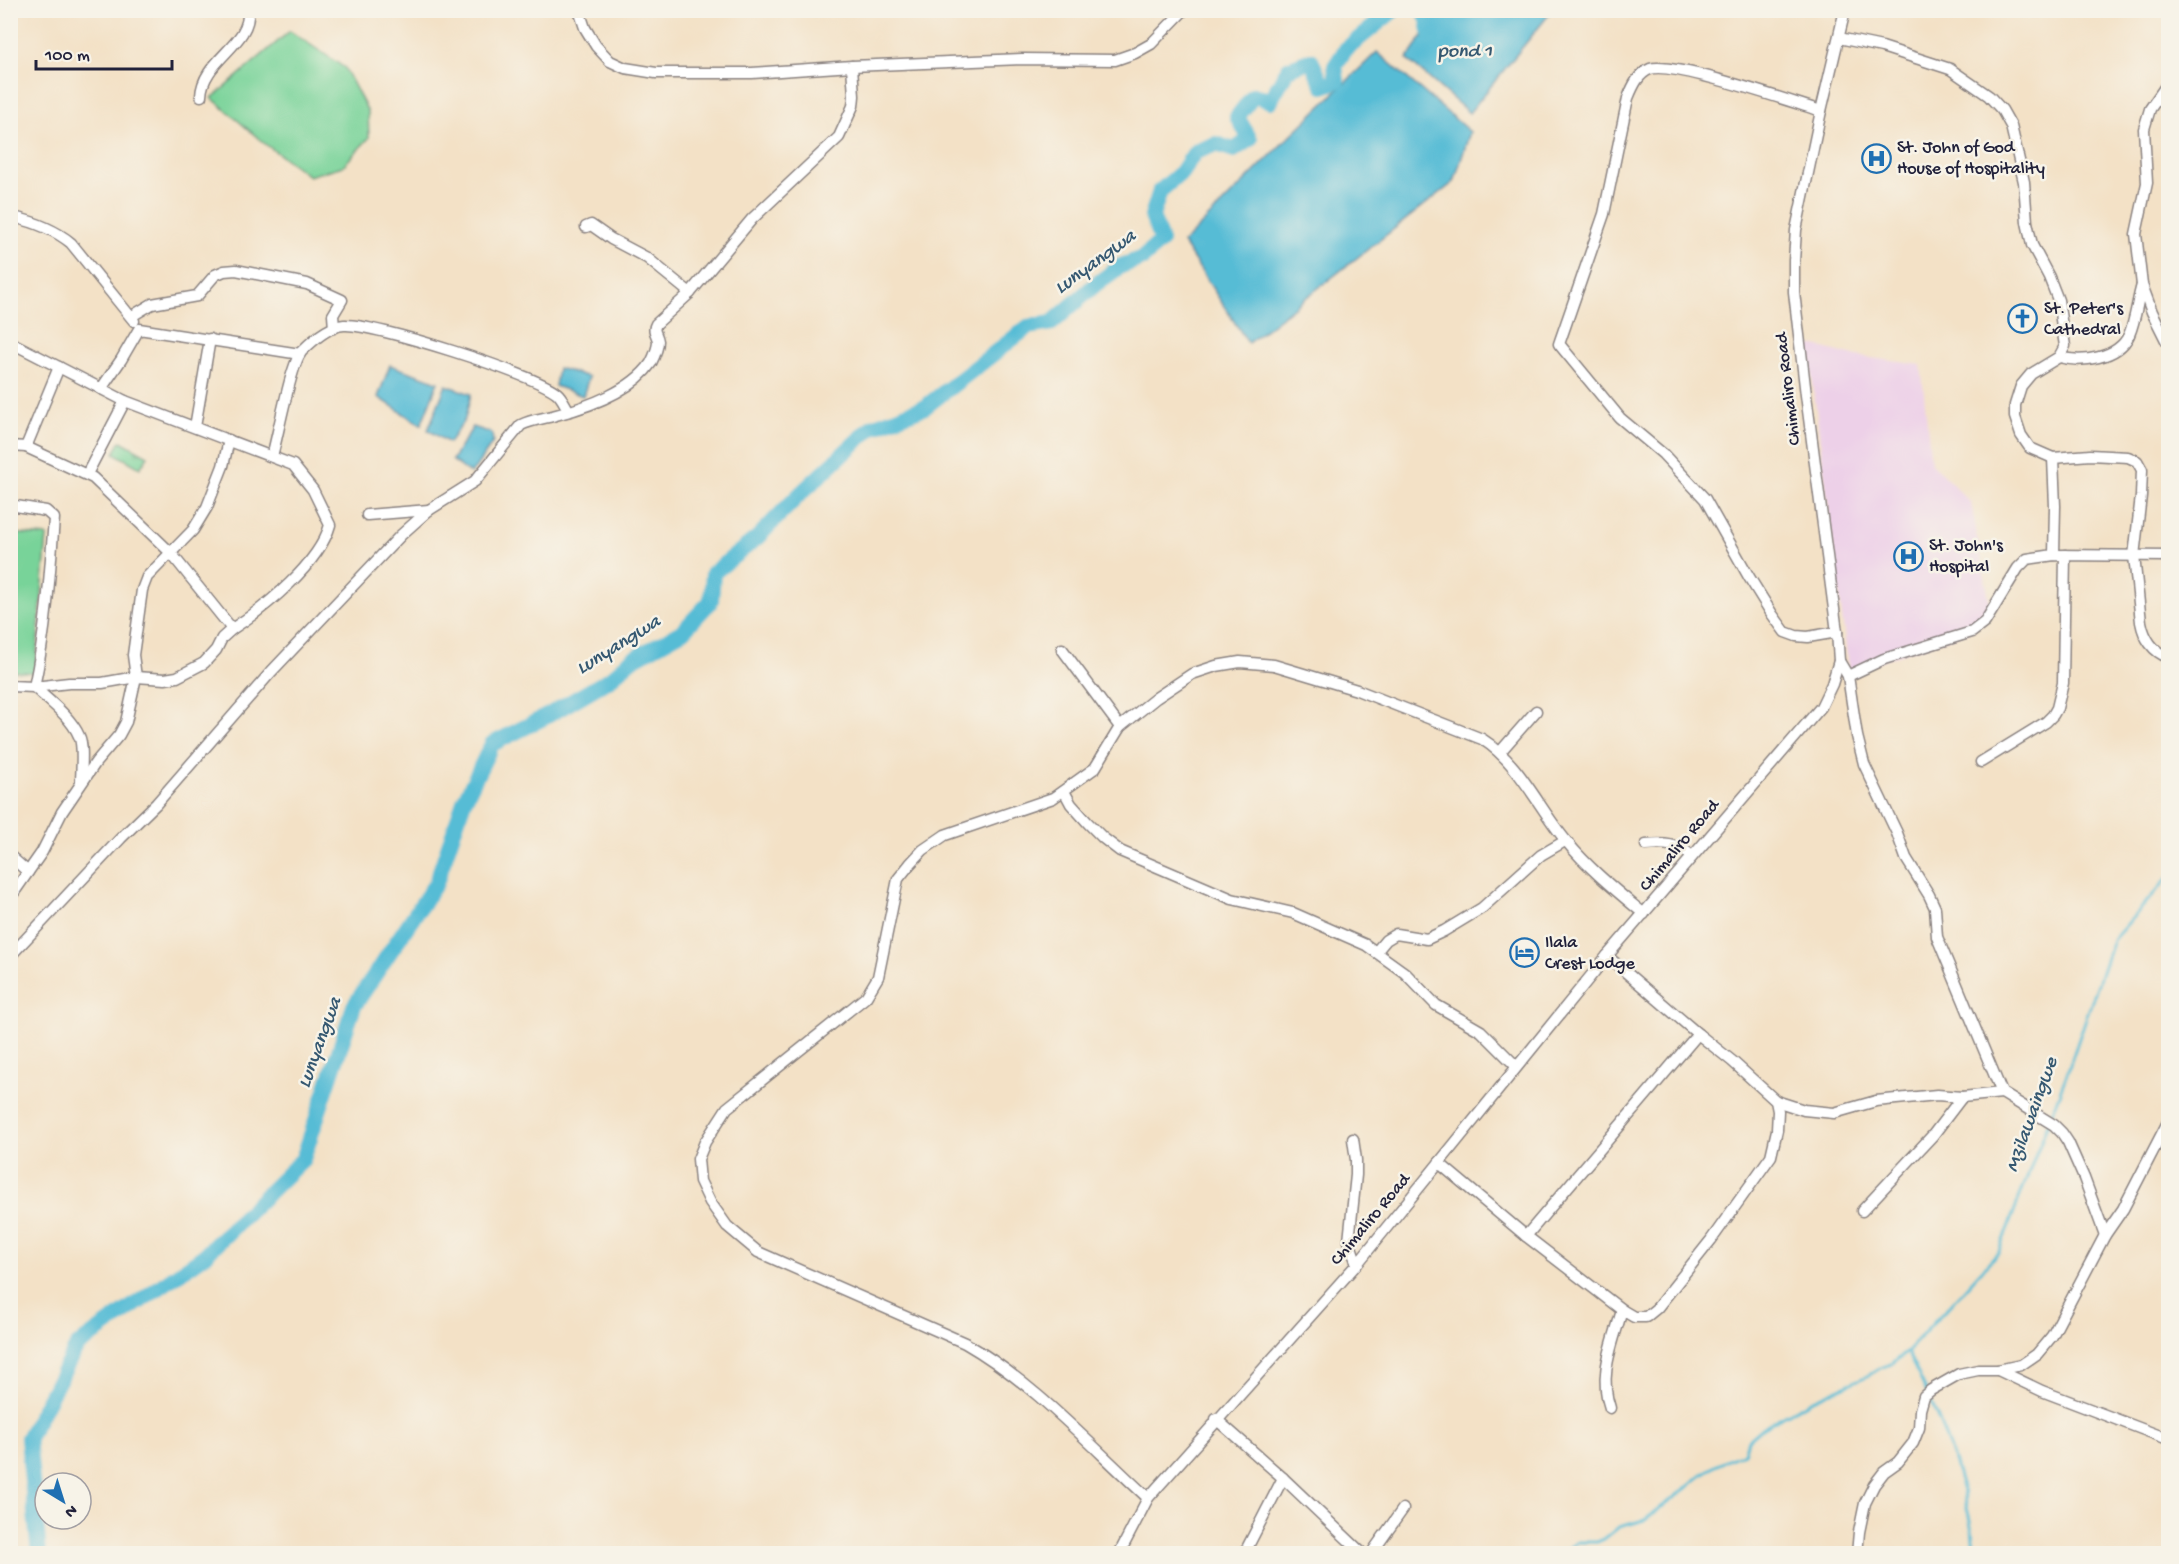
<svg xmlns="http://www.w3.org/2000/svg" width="2179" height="1564" font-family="'Gochi Hand',sans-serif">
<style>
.built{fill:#edd0e8}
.grass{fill:#78d399;stroke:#4d7a6a;stroke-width:1.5}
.cemetery{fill:url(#cemetery-stones);stroke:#4d7a6a;stroke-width:1.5}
.water{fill:#57bcd5;stroke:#3c6f88;stroke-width:1.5}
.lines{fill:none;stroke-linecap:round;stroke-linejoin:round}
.stream{stroke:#57bcd5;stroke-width:3}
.river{stroke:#57bcd5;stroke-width:16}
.minor-casing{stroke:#8a8280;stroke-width:13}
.minor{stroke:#fff;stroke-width:10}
.labels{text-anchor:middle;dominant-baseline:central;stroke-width:5;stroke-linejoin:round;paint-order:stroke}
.poi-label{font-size:18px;fill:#22223b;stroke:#f7f3e8;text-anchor:start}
.street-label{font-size:18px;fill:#22223b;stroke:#f7f3e8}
.water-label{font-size:20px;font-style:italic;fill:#355871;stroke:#f7f3e8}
</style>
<defs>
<pattern id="cemetery-stones" width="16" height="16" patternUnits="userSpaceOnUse" patternTransform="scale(1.5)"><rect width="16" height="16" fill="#78d399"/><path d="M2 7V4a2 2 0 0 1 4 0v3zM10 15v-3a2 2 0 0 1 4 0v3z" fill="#68b585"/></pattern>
</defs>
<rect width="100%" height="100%" fill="#f7f3e8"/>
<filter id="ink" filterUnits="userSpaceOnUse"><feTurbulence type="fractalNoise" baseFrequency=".0167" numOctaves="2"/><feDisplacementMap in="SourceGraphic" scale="12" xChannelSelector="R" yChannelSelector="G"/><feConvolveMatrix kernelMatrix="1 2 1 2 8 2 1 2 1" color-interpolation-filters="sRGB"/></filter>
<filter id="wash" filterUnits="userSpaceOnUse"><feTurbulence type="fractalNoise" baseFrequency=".008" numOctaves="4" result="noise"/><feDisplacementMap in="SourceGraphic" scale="24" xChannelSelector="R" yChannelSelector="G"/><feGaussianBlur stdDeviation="1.35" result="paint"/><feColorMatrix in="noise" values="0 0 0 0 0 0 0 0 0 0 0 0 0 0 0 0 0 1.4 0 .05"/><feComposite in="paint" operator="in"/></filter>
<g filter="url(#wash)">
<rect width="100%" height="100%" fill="#f3e1c6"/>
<polygon class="built" points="1808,344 1850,355 1921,365 1931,463 1971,503 1991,610 1968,632 1849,671"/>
<g class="grass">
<polygon points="290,31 345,68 368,112 369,138 343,166 309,176 265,144 212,98"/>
<polygon points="10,533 47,536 35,673 11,671"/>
</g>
<polygon class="cemetery" points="121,441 148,456 140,468 114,453"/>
<g class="water">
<polygon points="1440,11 1440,10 1552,11 1469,113 1407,59"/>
<polygon points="1377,52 1470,132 1454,182 1248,343 1183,243 1292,134"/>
<polygon points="390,365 438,382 421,425 378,397"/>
<polygon points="558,368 589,377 583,396 555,386"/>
<polygon points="446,385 471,394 465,419 449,443 428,430"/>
<polygon points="473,427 492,433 493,442 471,474 452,460"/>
</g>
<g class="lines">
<g class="stream">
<path d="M1907,1352C1933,1402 1955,1453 1967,1508C1971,1523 1974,1538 1974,1554"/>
<polyline points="1560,1554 1577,1542 1597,1542 1604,1539 1619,1527 1645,1520 1690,1485 1701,1475 1715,1466 1744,1453 1748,1440 1763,1427 1809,1402 1869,1375 1882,1367 1891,1364 1907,1352 1999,1251 2066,1076 2113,940 2168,878"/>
</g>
<g class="river">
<polyline points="1423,10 1428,20 1431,36 1447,41 1458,34 1450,14 1453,10"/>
<polyline points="39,1554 28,1438 77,1346 205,1255 303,1159 354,1006 436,883 464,801 492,744 547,716 610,679 631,660 683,631 711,601 713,573 757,538 799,495 872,427 925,407 1028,327 1052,323 1096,284 1121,266 1143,258 1161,241 1152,216 1160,191 1182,172 1195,152 1216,144 1234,150 1250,139 1237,117 1254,95 1270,101 1288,69 1311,60 1323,86 1337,81 1335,66 1346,49 1394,10"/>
</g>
</g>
</g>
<g filter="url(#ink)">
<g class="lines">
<defs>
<g id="minor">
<polyline points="579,10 585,28 596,46 610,61 625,68 656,73 752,73 852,66 1022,59 1115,60 1135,53 1151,44 1184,10"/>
<path d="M1839,38L1882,47L1950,69L1989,96L2002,110L2011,126L2024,182L2027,222L2032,245L2049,277L2058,300L2065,346L2059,357L2031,374L2021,386L2015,405V417L2021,435L2030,448L2053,458L2090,455L2128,457L2137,461L2142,470L2141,496L2134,556L2141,622C2144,638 2153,652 2168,657"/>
<polyline points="2168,83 2150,109 2144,129 2147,183 2136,234 2142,285 2152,312 2168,344"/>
<path d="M201,96C202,60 252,44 248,10"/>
<path d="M1821,111C1792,102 1673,61 1650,69C1638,74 1633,86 1628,98L1604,214L1559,344L1620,418L1663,454L1705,499L1749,577L1772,614L1785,632L1796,636L1808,637L1837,632"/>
<path d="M13,217C35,222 54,229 71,243L134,321"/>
<polyline points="586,227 591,225 611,239 647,258 690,293"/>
<polyline points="132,316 152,304 197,296 215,275 224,271 236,270 307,284 342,300 333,315 334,328"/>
<path d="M10,342L125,401L293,465L313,490L330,525C319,564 266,607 232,629L170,552L93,478L26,447L10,446"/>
<path d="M2059,357C2081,363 2118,359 2129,335C2136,319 2137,301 2142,285"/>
<polyline points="101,389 121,360 139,329 300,354"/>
<polyline points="195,427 210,339"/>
<polyline points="26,447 59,367"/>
<path d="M272,456C278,436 291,362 302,351C312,341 329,326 344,325C373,323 534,374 557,393C562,397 565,405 569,411"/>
<polyline points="2053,458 2055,506 2054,555"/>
<polyline points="87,474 125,401"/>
<path d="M10,505L46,511L54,518C50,575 46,632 34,687L69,683H102L136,677L165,679L177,677L204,663L216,650L222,638L232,629"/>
<polyline points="367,515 429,510"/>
<polyline points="1062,649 1120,727"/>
<polyline points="1839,661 1848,676 1857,736 1864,764 1897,833 1906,858 1929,895 1935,908 1937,937 2002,1093 2054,1125 2062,1133 2068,1142 2084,1178 2105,1235"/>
<polyline points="1848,676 1884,659 1972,632 1985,622 2018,568 2027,559 2054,555 2168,556"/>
<path d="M10,686L34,687C49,701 71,717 79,736C84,745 81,772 81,783"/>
<polyline points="1500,752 1536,711"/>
<polyline points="1981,762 2046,722 2053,715 2057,708 2063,683 2065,555"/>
<polyline points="1064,791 1071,804 1088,823 1103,838 1120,851 1232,899 1293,913 1366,945 1405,973 1436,1005 1481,1031 1516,1066"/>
<path d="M1646,845C1664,843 1678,844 1692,856"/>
<polyline points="10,856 28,872 10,898"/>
<polyline points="28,872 42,852 62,812 96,762 119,735 126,722 136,677 133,655 142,590 147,577 193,530 207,507 223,466 229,440"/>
<polyline points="1376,952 1386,940 1396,934 1427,939 1444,931 1482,908 1541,855 1565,841"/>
<path d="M10,956L121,838L156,804L271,672L401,535L429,510L475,481L521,425C533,419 543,419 556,415C587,407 632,391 651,363C654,357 658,347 658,341C657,334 652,331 656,324L690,293L752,219L839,137L853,106L854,96L852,66"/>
<polyline points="1776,1101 1804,1110 1834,1113 1876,1101 1937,1095 1962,1097 2002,1093"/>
<polyline points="1353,1139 1356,1160 1356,1175 1349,1241 1357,1264"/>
<polyline points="1439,1163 1526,1236 1622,1310 1634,1317 1646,1317 1657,1308 1711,1240 1771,1156 1777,1130 1778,1111 1776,1101 1732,1061 1698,1034 1607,956"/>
<polyline points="1862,1211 1933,1135 1962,1097"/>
<polyline points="1526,1236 1698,1034"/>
<polyline points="1998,1370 2021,1365 2037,1354 2052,1336 2105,1235 2123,1209 2168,1122"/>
<path d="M1610,1408C1598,1374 1613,1344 1622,1310"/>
<polyline points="1216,1419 1283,1478 1363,1554"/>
<path d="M1148,1498C1090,1445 1033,1382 965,1343L758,1252L727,1226L710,1202L700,1181L698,1159L705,1142L727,1108L866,997L878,977L898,879L910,864L923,850L945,835L1053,798L1095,768L1120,727L1156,698L1192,674L1216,666L1240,662L1274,665L1357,690L1482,739C1520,763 1539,809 1567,842C1589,869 1618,892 1644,914"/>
<polyline points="1119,1554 1148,1498 1357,1264 1607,956 1821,707 1832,684 1839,661 1837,632 1806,395 1794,292 1794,261 1796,230 1821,111 1845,10"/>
<polyline points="1244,1554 1283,1478"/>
<polyline points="1371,1554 1403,1509"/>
<polyline points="1857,1554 1859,1532 1865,1503 1874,1485 1884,1472 1898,1462 1913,1443 1919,1428 1920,1410 1924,1396 1931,1390 1959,1374 1978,1370 1998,1370 2042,1391 2168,1439"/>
</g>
</defs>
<use href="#minor" class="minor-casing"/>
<use href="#minor" class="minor"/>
</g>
</g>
<defs>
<symbol id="hospital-ring" viewBox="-11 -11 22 22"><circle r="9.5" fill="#f7f3e8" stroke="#1f6fb2" stroke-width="1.5"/><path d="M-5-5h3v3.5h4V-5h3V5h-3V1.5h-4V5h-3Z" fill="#1f6fb2"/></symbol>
<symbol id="church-ring" viewBox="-11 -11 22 22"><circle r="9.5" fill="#f7f3e8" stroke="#1f6fb2" stroke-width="1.5"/><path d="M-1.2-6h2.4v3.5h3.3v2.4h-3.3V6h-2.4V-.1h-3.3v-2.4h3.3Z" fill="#1f6fb2"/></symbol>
<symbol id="hotel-ring" viewBox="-11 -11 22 22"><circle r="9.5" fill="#f7f3e8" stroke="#1f6fb2" stroke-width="1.5"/><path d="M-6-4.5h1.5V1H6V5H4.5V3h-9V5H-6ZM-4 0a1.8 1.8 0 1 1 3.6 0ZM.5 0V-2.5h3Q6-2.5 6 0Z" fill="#1f6fb2"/></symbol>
</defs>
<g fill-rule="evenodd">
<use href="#hospital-ring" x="1860" y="142" width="33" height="33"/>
<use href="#church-ring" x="2006" y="302" width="33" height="33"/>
<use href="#hospital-ring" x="1892" y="540" width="33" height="33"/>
<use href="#hotel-ring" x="1508" y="936" width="33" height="33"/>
</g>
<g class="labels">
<g class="poi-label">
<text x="1897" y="148">St. John of God<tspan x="1897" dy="21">House of Hospitality</tspan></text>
<text x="2044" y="309">St. Peter's<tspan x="2044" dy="21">Cathedral</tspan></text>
<text x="1929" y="546">St. John's<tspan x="1929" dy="21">Hospital</tspan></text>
<text x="1545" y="943">Ilala<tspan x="1545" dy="21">Crest Lodge</tspan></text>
</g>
<g class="street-label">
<text transform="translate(1789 389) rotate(-97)">Chimaliro Road</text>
<text transform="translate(1680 846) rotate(-50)">Chimaliro Road</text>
<text transform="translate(1371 1220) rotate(-50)">Chimaliro Road</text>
</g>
<g class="water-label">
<text x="1465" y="52">pond 1</text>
<text transform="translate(1096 263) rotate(-36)">Lunyangwa</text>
<text transform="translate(619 646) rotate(-32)">Lunyangwa</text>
<text transform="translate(321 1043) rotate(-70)">Lunyangwa</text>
<text transform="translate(2033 1115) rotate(-70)">Mzilawaingwe</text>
</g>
</g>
<rect width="2179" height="1564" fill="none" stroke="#f7f3e8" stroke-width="36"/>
<g transform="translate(63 1501) rotate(142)"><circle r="28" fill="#f7f3e8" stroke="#a29fa3" stroke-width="1.5"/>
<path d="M0-4.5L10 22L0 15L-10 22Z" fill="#1f6fb2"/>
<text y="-9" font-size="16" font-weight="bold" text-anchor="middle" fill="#22223b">N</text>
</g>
<path d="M36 60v9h136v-9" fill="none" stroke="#22223b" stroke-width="3"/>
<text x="45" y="60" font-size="18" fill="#22223b" stroke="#f7f3e8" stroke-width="4.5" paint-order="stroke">100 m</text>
</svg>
